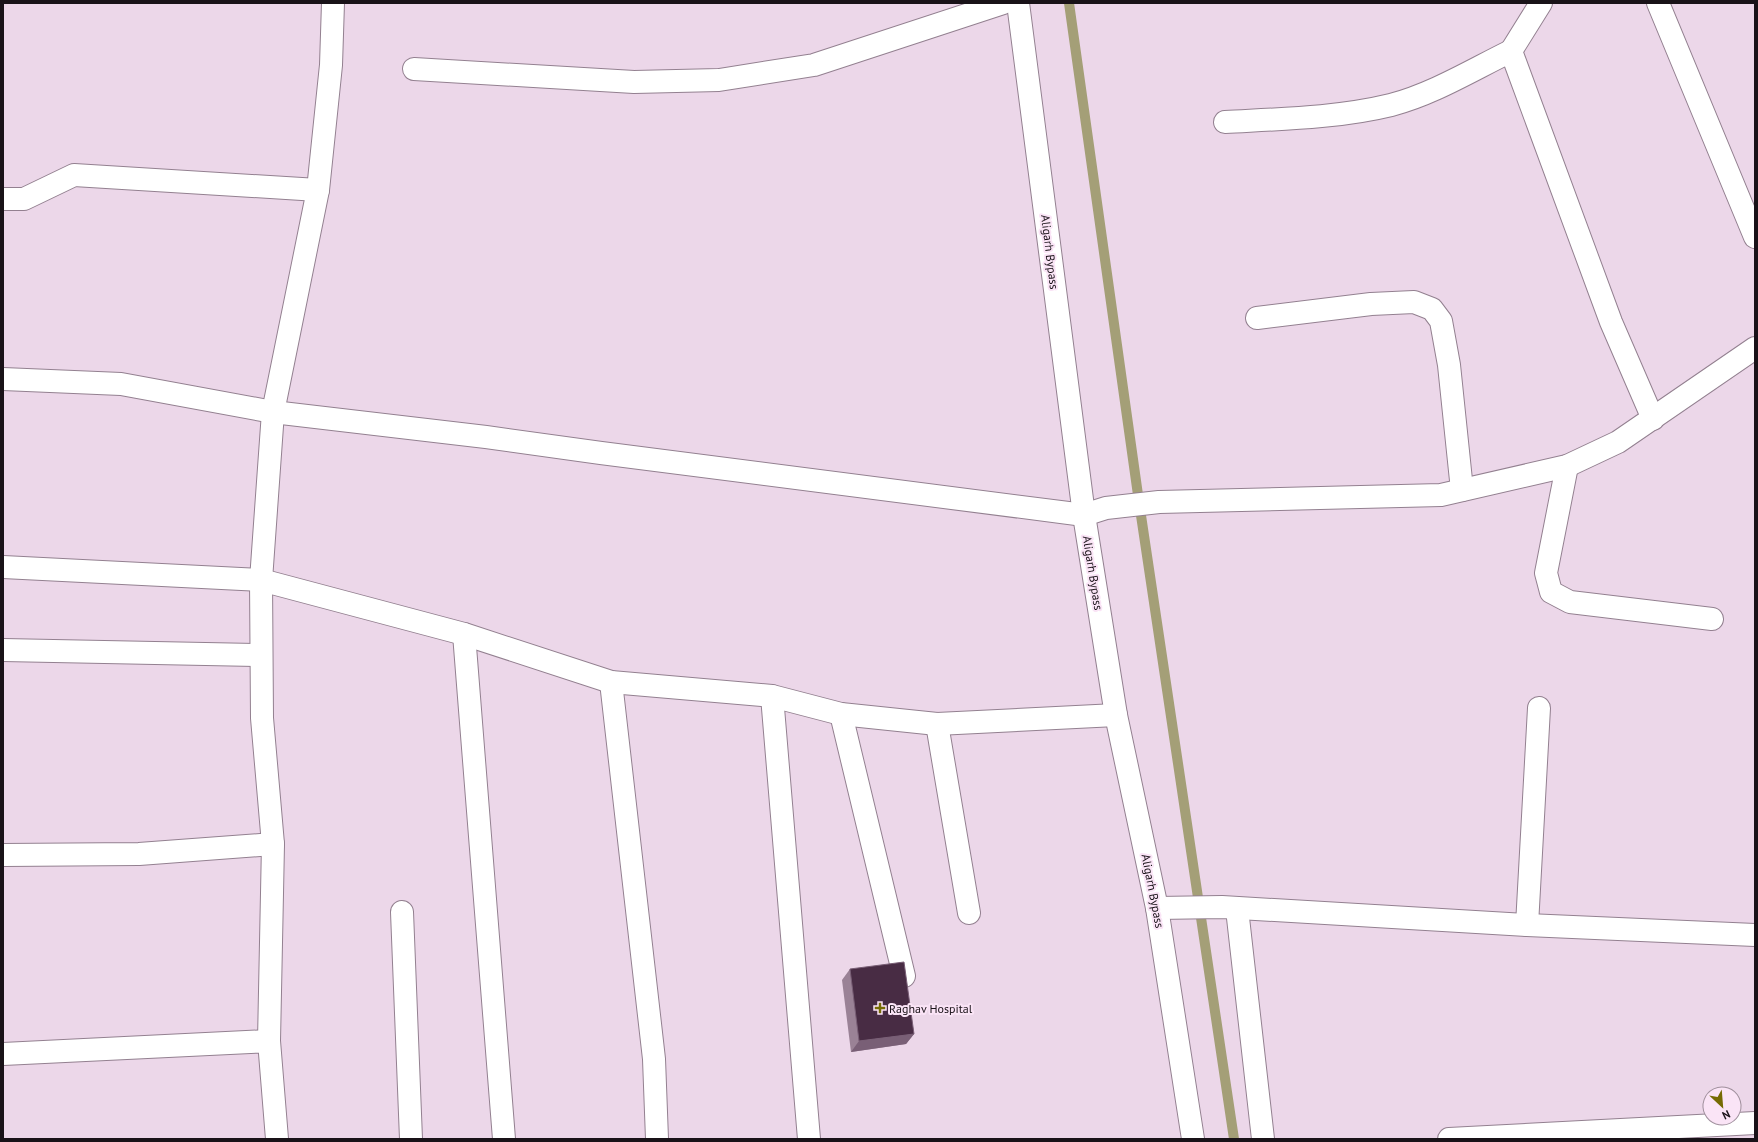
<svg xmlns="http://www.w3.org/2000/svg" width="1758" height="1142" font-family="'PT Sans',sans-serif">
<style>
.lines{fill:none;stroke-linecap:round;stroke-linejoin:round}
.stream{stroke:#a49f77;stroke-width:10}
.street-casing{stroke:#938090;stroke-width:24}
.secondary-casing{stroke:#938090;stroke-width:24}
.highway-casing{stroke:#938090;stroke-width:24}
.street{stroke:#fff;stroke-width:22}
.secondary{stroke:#fff;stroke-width:22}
.highway{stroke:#fff;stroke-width:22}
.wall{fill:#9a8296}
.shaded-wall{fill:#795f76}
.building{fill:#482c44;stroke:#795f76}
.poi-dot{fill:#766b04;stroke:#fae4f6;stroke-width:1.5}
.labels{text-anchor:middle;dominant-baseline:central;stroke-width:4;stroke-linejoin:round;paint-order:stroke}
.street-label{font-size:12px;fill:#191218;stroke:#fae4f6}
.poi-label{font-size:12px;fill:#191218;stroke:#fae4f6;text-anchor:start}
</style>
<rect width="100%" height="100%" fill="#ecd7e9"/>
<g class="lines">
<polyline class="stream" points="1069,3 1139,502 1234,1139"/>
<defs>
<g id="street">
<polyline points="1541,3 1511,51 1611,322 1653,419"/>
<polyline points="1658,3 1755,237"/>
<polyline points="414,69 634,82 719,80 814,65 1003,3"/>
<path d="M1225,122C1280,119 1338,118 1391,105C1433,94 1472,70 1511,51"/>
<polyline points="3,199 24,199 74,175 318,190"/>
<polyline points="1257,318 1371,304 1414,302 1432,309 1441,321 1449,365 1462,490"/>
<polyline points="3,379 121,384 273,412 486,437 601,453 1084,515"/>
<polyline points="1567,466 1546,573 1551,592 1570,602 1712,619"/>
<polyline points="3,567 261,580 464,634 611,682 772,696 841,714 937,724 1116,715"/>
<polyline points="464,634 504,1139"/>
<polyline points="3,650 261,655"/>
<polyline points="611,682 654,1059 657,1139"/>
<polyline points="772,696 809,1139"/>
<polyline points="841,714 904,976"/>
<polyline points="937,724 969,913"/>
<polyline points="3,855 139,854 273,844"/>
<polyline points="1157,908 1222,907 1527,925 1755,935"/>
<polyline points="1237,909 1263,1139"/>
<polyline points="402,912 411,1139"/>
<polyline points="1527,925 1539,708"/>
<polyline points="269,1041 273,844 262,718 261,580 273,412 318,190 331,65 333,3"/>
<polyline points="3,1054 269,1041 277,1139"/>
<polyline points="1449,1139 1755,1123"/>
</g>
<polyline id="secondary" points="1084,515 1106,508 1159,502 1441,495 1567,466 1618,442 1755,348"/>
<polyline id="highway" points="1018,3 1084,515 1116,715 1157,908 1193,1139"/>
</defs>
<use href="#street" class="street-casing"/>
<use href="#secondary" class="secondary-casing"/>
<use href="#highway" class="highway-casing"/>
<use href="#street" class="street"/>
<use href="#secondary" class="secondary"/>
<use href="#highway" class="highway"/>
</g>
<polygon class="wall" points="850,969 914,1034 906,1044 851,1052 842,980"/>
<polygon class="shaded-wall" points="914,1034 906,1044 851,1052 859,1041"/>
<polygon class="building" points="904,962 914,1034 859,1041 850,969"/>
<path class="poi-dot" d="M878 1002h4v4h4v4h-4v4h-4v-4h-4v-4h4z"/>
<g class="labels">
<g class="street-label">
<text transform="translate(1050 252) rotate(83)">Aligarh Bypass</text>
<text transform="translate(1093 573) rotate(81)">Aligarh Bypass</text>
<text transform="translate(1153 891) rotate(79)">Aligarh Bypass</text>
</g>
<g class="poi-label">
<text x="889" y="1008">Raghav Hospital</text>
</g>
</g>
<rect width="1758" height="1142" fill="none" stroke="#191218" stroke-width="8"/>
<g transform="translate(1722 1106) rotate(154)"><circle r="19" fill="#fae4f6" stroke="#a0909d"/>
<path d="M0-3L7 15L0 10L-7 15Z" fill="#766b04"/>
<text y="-6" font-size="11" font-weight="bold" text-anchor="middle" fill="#191218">N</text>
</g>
</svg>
